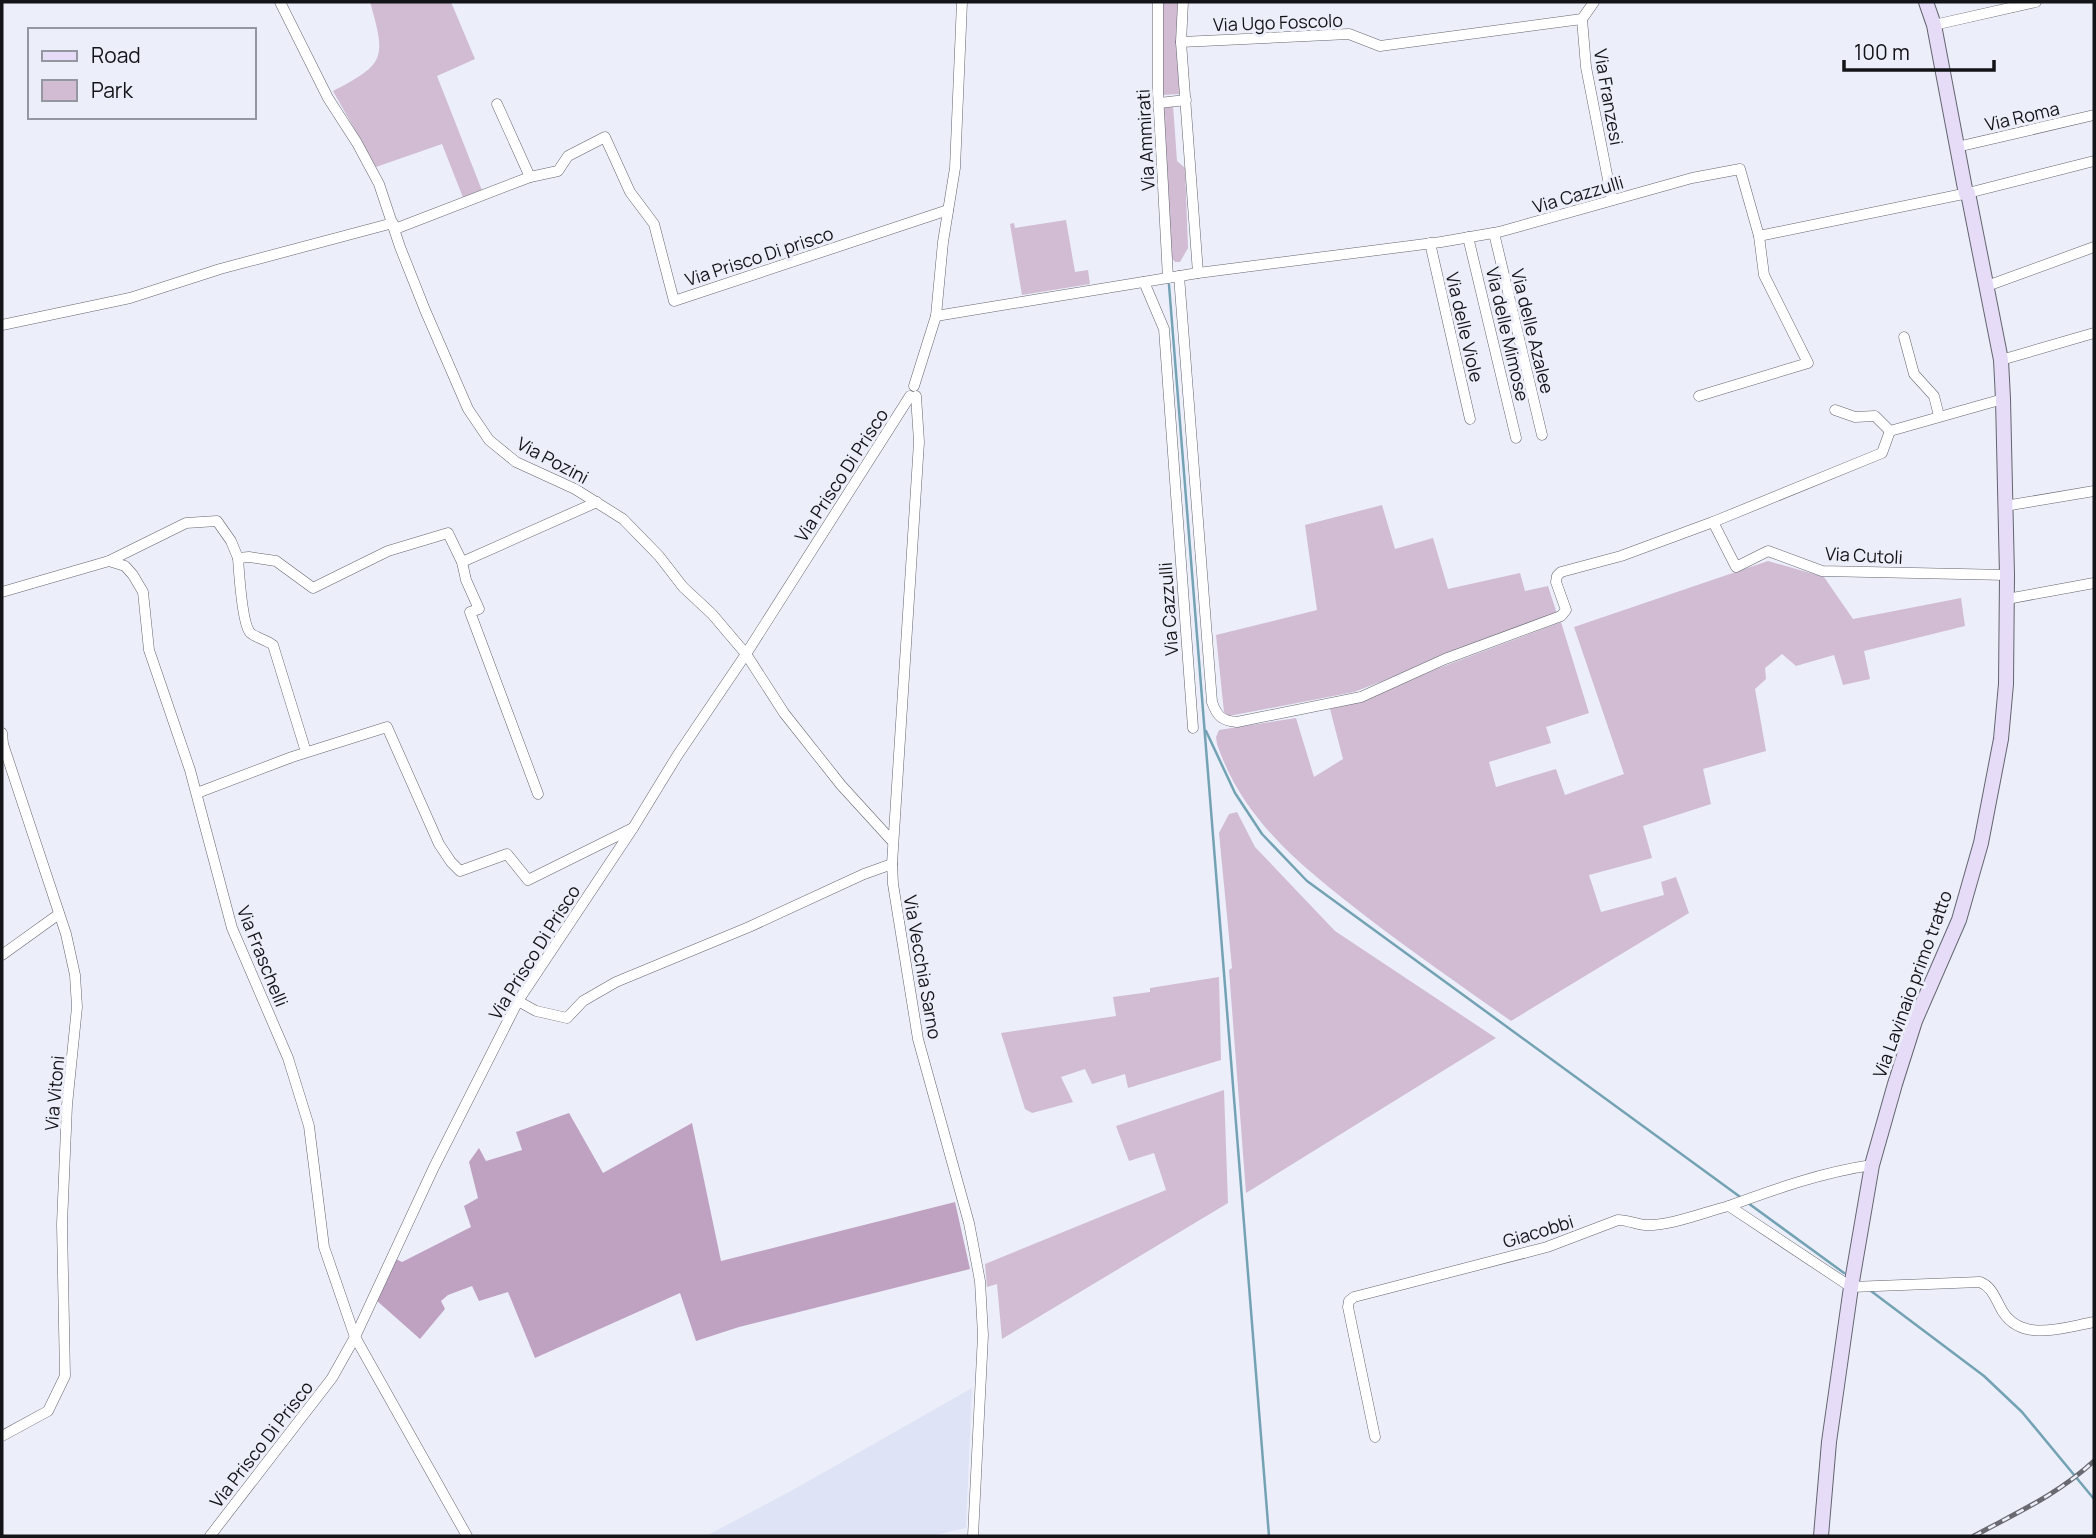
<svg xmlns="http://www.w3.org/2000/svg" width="2096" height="1538" font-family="Manrope,sans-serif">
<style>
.built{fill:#dee3f5}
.green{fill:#d1bcd3}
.forest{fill:#bfa1c2}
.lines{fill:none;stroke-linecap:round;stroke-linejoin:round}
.stream{stroke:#73a2b4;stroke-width:2.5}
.street-casing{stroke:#63656e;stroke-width:11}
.secondary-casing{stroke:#63656e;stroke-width:16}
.street{stroke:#fff;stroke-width:10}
.secondary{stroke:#e6dcf8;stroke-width:14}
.rail-casing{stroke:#696a71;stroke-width:5}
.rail{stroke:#eceffa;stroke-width:2.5;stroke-dasharray:8;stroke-linecap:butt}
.labels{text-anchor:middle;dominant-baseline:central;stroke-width:6;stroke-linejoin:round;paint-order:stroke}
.street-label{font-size:18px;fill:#131418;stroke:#eceffa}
</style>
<rect width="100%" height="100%" fill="#eceffa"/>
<polygon class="built" points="972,1388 966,1528 931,1536 706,1536 791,1491"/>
<g class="green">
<path d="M370,2H451L475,59L437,76L483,193L464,200L442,144L376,167L333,91C386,64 386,58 370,2Z"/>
<polygon points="1162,2 1178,2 1179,94 1163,95"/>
<polygon points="1173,105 1177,161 1185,168 1188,248 1180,262 1175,262 1171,257 1162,107"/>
<polygon points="1066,220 1075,272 1088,270 1090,284 1022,295 1010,224 1014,223 1015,228"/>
<polygon points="1382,505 1395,549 1433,538 1448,589 1520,573 1525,591 1548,586 1557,614 1354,692 1229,716 1224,712 1216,635 1317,610 1305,525"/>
<path d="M1768,561L1824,577L1853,619L1961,598L1965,626L1864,651L1870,679L1843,685L1834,655L1796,666L1782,654L1765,668L1766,679L1755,689L1766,751L1703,769L1711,804L1643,826L1652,858L1589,875L1601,912L1664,895L1661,882L1676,877L1689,913L1511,1021C1463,987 1415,954 1368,918C1305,869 1244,823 1217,744L1216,737L1219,730L1296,718L1314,777L1343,759L1330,709L1356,703L1439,668L1561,622L1589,713L1546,727L1551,743L1489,762L1496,787L1556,769L1565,795L1624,774L1574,627Z"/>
<polygon points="1237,812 1255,847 1335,931 1496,1038 1246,1193 1229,970 1232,968 1219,833 1229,814"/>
<polygon points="1219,977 1221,1060 1128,1088 1125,1074 1092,1084 1085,1069 1061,1077 1073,1102 1032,1113 1025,1109 1001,1033 1116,1016 1113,997 1150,992 1150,988"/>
<polygon points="1224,1090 1228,1203 1002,1339 997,1284 987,1287 985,1264 1166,1190 1154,1153 1129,1161 1116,1126"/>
</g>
<polygon class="forest" points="569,1113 603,1173 692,1123 721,1261 955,1202 970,1269 739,1327 696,1341 680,1293 535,1358 508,1292 479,1301 472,1286 448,1295 441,1301 445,1309 420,1339 376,1300 396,1259 402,1262 471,1227 464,1206 478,1198 469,1162 479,1148 486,1161 522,1150 516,1132"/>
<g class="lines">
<g class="stream">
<polyline points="1169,285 1269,1536"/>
<polyline points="1206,731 1235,793 1262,834 1307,881 1743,1199"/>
<polyline points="1748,1203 1844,1273"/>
<polyline points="1871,1291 1984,1376 2022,1412 2094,1499"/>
</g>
<defs>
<g id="street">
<polyline points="280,2 328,98 357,143 379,184 400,247 425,310 468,409 489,440 516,462 575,489 623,519 659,556 683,587 712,614 746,654 784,713 841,785 893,842"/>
<polyline points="1158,2 1158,93 1168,278"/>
<polyline points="1183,2 1181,42 1198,273"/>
<polyline points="1594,2 1582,19 1586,67 1612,200"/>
<polyline points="1934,25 2036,2"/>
<polyline points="1181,42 1349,34 1380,46 1582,19"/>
<polyline points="1159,103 1186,100"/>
<polyline points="1957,147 2094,115"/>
<polyline points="530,177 558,171 568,156 605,137 630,192 654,224 674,301 948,210"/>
<polyline points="395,229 530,177 497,104"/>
<polyline points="1494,233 1542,435"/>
<polyline points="1759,236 1968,193 2094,161"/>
<polyline points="1468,237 1516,438"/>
<polyline points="1430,243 1470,419"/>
<path d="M1179,276L1212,702C1217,716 1222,721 1237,722L1361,697L1445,659L1561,616L1566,610L1556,582L1557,576L1561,572L1621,556L1713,522"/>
<polyline points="1144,282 1164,329 1193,728"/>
<polyline points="1987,286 2094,247"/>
<polyline points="936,316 1198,273 1441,242 1499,232 1692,178 1740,169 1759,236 1764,275 1808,363 1699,396"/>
<polyline points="2,325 130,298 220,269 393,223"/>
<polyline points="1904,337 1914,374 1934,396 1939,416"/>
<polyline points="2001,360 2094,333"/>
<polyline points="914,386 936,316 943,242 955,168 962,2"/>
<polyline points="916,396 919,442 892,864 893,884 918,1039 969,1223 980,1281 983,1335 973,1536"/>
<polyline points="1835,410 1855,417 1875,416 1890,431 2003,399"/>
<polyline points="1890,431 1882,453 1713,522 1736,567 1768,551 1822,571 2007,575"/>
<polyline points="2005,506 2094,491"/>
<path d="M238,558C239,573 242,620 249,631C251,636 267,640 273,645L306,752"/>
<polyline points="109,561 125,566 133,575 143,592 149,650 190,770 232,928 288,1058 309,1126 324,1247 355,1337 467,1536"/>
<polyline points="462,562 466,580 479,609 470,612 538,794"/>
<polyline points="2,592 109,561 186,523 217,521 231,541 238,558 249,557 276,561 313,588 388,551 448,533 462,562 597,502"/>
<polyline points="2007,599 2094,583"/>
<polyline points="2,733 3,744 66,934 75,975 77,1007 67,1105 62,1224 65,1376 48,1411 2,1436"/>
<polyline points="197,793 292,757 387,727 439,844 451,862 460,871 507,854 528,880 633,828"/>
<polyline points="2,955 59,914"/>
<polyline points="518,1001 536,1011 567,1018 583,1001 616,982 749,927 864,874 892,864"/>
<path d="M1729,1206C1775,1189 1823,1172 1872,1165"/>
<path d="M1375,1437L1348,1307L1349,1301L1354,1297L1389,1288L1547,1247L1618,1220C1627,1220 1636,1224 1645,1225C1671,1226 1704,1212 1729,1206L1851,1287L1980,1282C1993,1287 1996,1301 2003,1312C2023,1343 2065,1327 2094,1322"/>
<polyline points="210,1536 332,1378 355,1337 434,1167 518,1001 633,828 677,756 746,654 910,396"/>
</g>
<g id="secondary">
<polyline points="1926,2 1934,25 1966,194"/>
<polyline points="1821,1536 1829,1442 1851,1287 1872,1165 1895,1084 1915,1021 1959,920 1981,843 2001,739 2006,684 2007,575 2003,399 2001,360 1968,193"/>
</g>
</defs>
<use href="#street" class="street-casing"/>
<use href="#secondary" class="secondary-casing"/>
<use href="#street" class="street"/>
<use href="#secondary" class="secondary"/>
<defs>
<path id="rail" d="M1974,1536C2018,1512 2057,1495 2094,1461"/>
</defs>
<use href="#rail" class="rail-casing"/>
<use href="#rail" class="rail"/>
</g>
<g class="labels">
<g class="street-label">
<text transform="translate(1278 22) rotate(-2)">Via Ugo Foscolo</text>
<text transform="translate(1609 97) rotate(80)">Via Franzesi</text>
<text transform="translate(2022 116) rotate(-13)">Via Roma</text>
<text transform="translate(1145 140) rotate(-93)">Via Ammirati</text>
<text transform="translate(1578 194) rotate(-16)">Via Cazzulli</text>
<text transform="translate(759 256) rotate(-18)">Via Prisco Di prisco</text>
<text transform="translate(1465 327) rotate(77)">Via delle Viole</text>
<text transform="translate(1533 331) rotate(76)">Via delle Azalee</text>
<text transform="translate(1508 334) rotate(77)">Via delle Mimose</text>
<text transform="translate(553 460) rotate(28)">Via Pozini</text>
<text transform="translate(841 475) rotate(-57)">Via Prisco Di Prisco</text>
<text transform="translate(1864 555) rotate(3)">Via Cutoli</text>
<text transform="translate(1168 609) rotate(-94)">Via Cazzulli</text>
<text transform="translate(534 952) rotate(-58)">Via Prisco Di Prisco</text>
<text transform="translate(263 956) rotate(68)">Via Fraschelli</text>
<text transform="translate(923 967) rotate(80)">Via Vecchia Sarno</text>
<text transform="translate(1912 984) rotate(-70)">Via Lavinaio primo tratto</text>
<text transform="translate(54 1093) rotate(-85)">Via Vitoni</text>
<text transform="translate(1538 1231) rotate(-17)">Giacobbi</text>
<text transform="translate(261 1444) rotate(-52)">Via Prisco Di Prisco</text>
</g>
</g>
<rect width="2096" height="1538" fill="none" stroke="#131418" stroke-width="7"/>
<rect x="28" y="28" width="228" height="91" fill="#eceffa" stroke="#9597a0" stroke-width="2"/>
<rect x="42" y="51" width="35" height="10" fill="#e6dcf8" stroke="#9597a0" stroke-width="2"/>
<text x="91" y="63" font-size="21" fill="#131418">Road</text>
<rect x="42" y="80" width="35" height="21" fill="#d1bcd3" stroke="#9597a0" stroke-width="2"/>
<text x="91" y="98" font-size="21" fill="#131418">Park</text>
<path d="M1844 60v10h150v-10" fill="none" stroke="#131418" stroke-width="3.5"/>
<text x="1854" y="60" font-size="21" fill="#131418" stroke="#eceffa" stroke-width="5" paint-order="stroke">100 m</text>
</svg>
